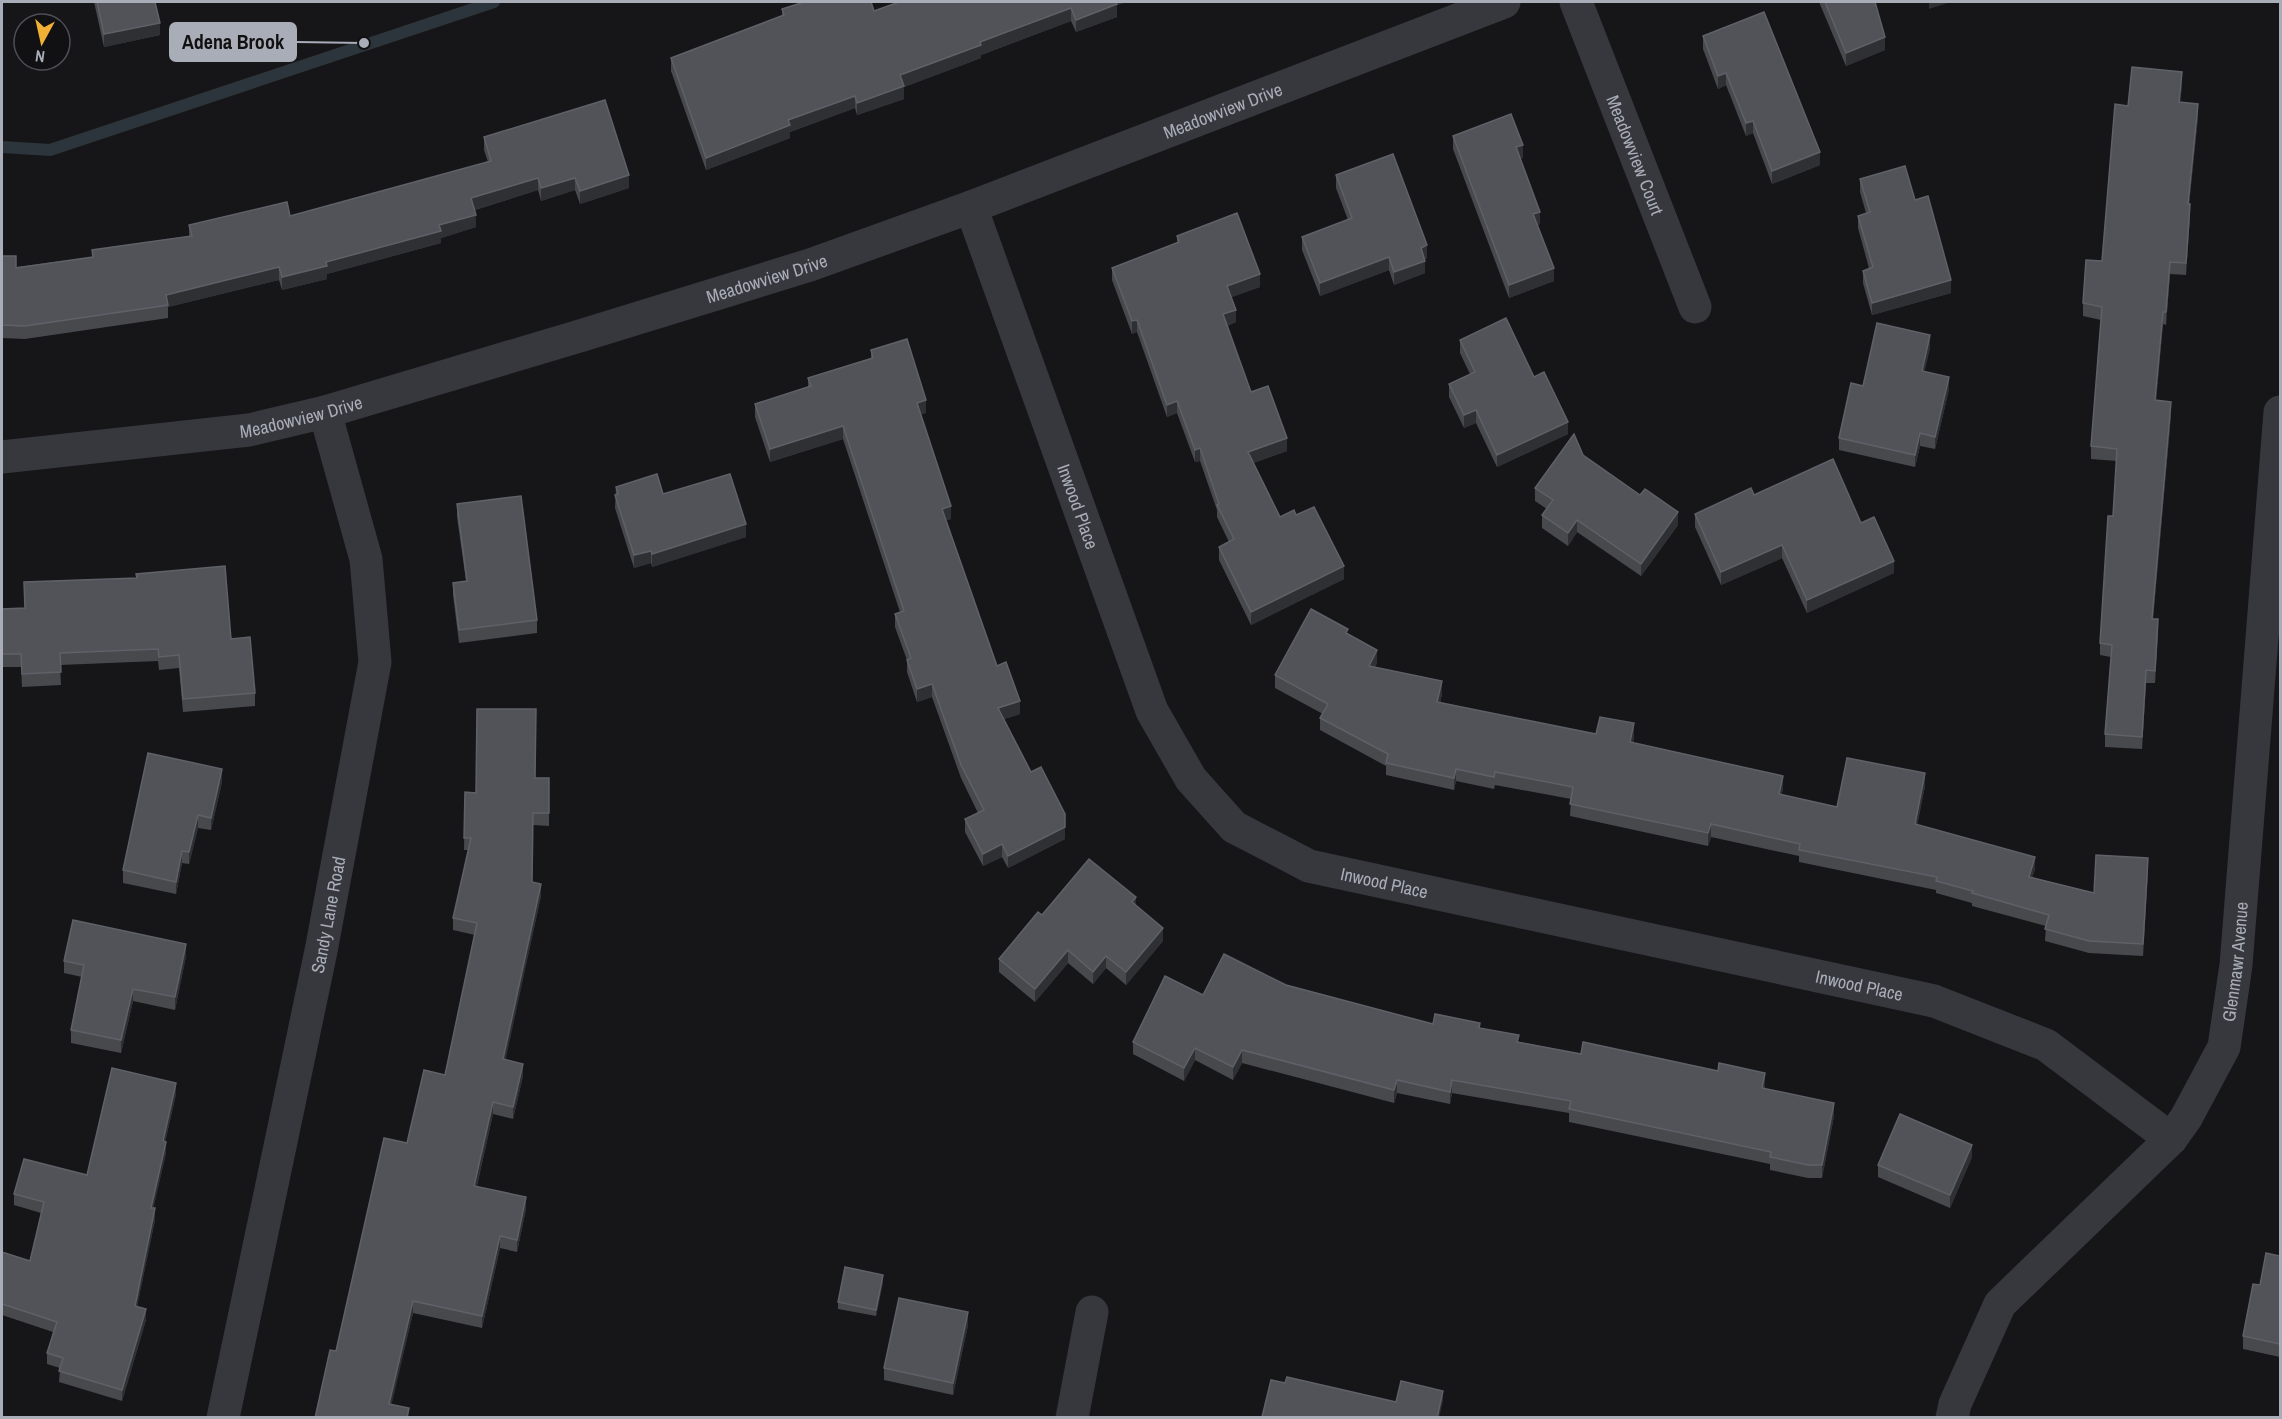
<svg xmlns="http://www.w3.org/2000/svg" width="2282" height="1419" font-family="'Archivo Narrow',sans-serif">
<style>
.lines{fill:none;stroke-linecap:round;stroke-linejoin:round}
.stream{stroke:#2c353c;stroke-width:12}
.minor{stroke:#37383d;stroke-width:33}
.wall{fill:#47494d}
.shaded-wall{fill:#2f3033}
.building{fill:#525359;stroke:#5f6168;stroke-width:1.5}
.labels{text-anchor:middle;dominant-baseline:central;stroke-width:4.5;stroke-linejoin:round;paint-order:stroke}
.street-label{font-size:18px;fill:#a8adb8;stroke:#111113}
.leader{fill:none;stroke:#a8adb8;stroke-width:2}
.callout-dot{fill:#a8adb8;stroke:#111113;stroke-width:2}
.callout{fill:#a8adb8;stroke:#a8adb8;stroke-width:2}
.callout-label{font-size:20px;text-anchor:middle;font-weight:bold;fill:#111}
</style>
<rect width="100%" height="100%" fill="#161618"/>
<g class="lines">
<polyline class="stream" points="2,147 50,150 494,2"/>
<g class="minor">
<path id="s1" d="M1576,2L1695,307"/>
<path id="s2" d="M971,207L1152,711L1191,779L1234,827L1309,866L1934,1001L2046,1045L2171,1139"/>
<path id="s3" d="M2,457L249,430L325,412L583,335L810,265L971,207L1504,2"/>
<path id="s4" d="M223,1418L321,951L375,662L366,559L325,412"/>
<polyline points="1072,1418 1092,1312"/>
<path id="s5" d="M1952,1418L1955,1404L2000,1304L2171,1139L2186,1118L2224,1047L2236,965L2280,412"/>
</g>
</g>
<g class="wall">
<polygon points="94,2 155,2 160,35 104,47"/>
<polygon points="899,2 1126,2 1117,5 1117,17 1076,32 1071,21 981,55 981,58 904,87 904,99 857,115 855,108 790,132 790,138 706,170 671,71 671,58 782,16 782,9 874,11"/>
<polygon points="1819,2 1875,2 1885,50 1846,66"/>
<polygon points="1703,36 1820,165 1772,184 1753,133 1746,136 1726,85 1718,89 1703,49"/>
<polygon points="2182,85 2180,102 2198,117 2189,204 2190,216 2186,275 2170,274 2166,325 2163,324 2156,400 2171,415 2153,619 2158,632 2155,683 2146,683 2142,749 2105,747 2105,734 2111,657 2100,655 2100,643 2113,516 2117,461 2091,459 2091,446 2101,320 2083,316 2083,303 2102,261 2128,106"/>
<polygon points="1453,136 1523,158 1520,159 1540,224 1537,225 1554,281 1509,298 1453,149"/>
<polygon points="484,137 629,188 580,204 575,190 541,201 538,190 475,210 476,227 441,238 441,243 327,274 327,279 282,290 279,280 168,307 168,318 25,339 2,338 2,256 16,267 92,257 92,250 189,236 189,225 290,216 488,162 484,150"/>
<polygon points="1336,175 1427,258 1425,259 1425,273 1394,285 1389,270 1320,296 1302,250 1302,237 1348,220 1336,188"/>
<polygon points="1860,179 1915,200 1951,293 1872,315 1863,283 1863,271 1869,268 1858,228 1858,216 1866,213 1860,192"/>
<polygon points="1177,236 1260,287 1231,297 1236,322 1227,326 1251,392 1287,451 1253,463 1280,517 1296,515 1344,579 1251,625 1219,560 1219,547 1229,542 1217,517 1217,510 1200,461 1195,462 1177,413 1167,417 1137,332 1132,334 1112,280 1112,268 1177,243"/>
<polygon points="1460,340 1534,377 1568,434 1497,467 1476,423 1464,428 1449,397 1449,384 1470,374 1460,353"/>
<polygon points="1930,348 1924,371 1949,389 1935,449 1920,446 1915,467 1839,450 1839,438 1863,386"/>
<polygon points="871,350 926,413 921,414 951,519 946,520 997,666 1020,714 1004,719 1065,839 1008,868 1002,857 983,866 965,832 965,819 978,813 961,778 932,697 917,702 907,672 907,660 895,627 895,614 900,612 843,439 770,462 755,417 755,404 808,387 808,378 871,358"/>
<polygon points="1583,455 1678,525 1641,576 1577,532 1568,546 1542,528 1542,515 1547,509 1535,501 1535,488"/>
<polygon points="616,487 663,494 746,537 652,567 651,563 634,568 615,508"/>
<polygon points="1754,495 1861,523 1894,573 1807,613 1782,558 1721,585 1695,527 1695,514"/>
<polygon points="457,504 537,620 537,633 459,643 453,595 453,583 466,581 457,517"/>
<polygon points="2,609 231,639 255,693 255,706 183,712 179,668 159,670 158,661 60,665 61,685 22,687 21,667 2,667"/>
<polygon points="1348,635 1377,663 1375,667 1442,694 1440,703 1596,734 1634,736 1633,743 1783,789 1781,795 1837,807 1925,786 1917,825 2035,869 2032,877 2094,893 2148,871 2143,956 2089,953 2045,941 2046,926 1972,906 1972,903 1936,893 1936,890 1799,862 1799,856 1711,837 1708,846 1570,816 1571,799 1495,785 1494,789 1456,781 1454,790 1386,775 1386,766 1320,730 1320,718 1323,714 1275,688 1275,675"/>
<polygon points="536,778 549,778 549,826 533,825 532,882 541,896 505,1060 523,1076 513,1119 493,1114 477,1186 526,1209 517,1252 500,1248 482,1328 413,1313 391,1404 409,1418 315,1418 336,1351 407,1143 445,1075 475,935 453,930 453,918 468,850 464,850 465,792 476,793"/>
<polygon points="222,782 211,830 198,828 189,864 182,863 176,894 123,883 123,870"/>
<polygon points="1136,905 1163,941 1126,985 1106,968 1093,984 1068,963 1035,1002 999,972 999,959 1042,915"/>
<polygon points="186,956 175,1010 133,1001 121,1053 71,1043 71,1030 82,977 64,973 64,961"/>
<polygon points="1286,985 1433,1024 1480,1028 1519,1042 1581,1054 1765,1085 1765,1089 1834,1116 1822,1178 1808,1178 1770,1170 1770,1164 1569,1122 1569,1113 1452,1093 1450,1104 1397,1093 1394,1103 1242,1063 1233,1080 1195,1060 1184,1081 1133,1054 1133,1042 1203,995"/>
<polygon points="176,1094 165,1142 166,1153 153,1208 155,1220 137,1306 146,1320 122,1401 59,1382 60,1368 47,1364 47,1353 53,1332 2,1315 2,1252 30,1261 41,1213 14,1205 14,1194 87,1175"/>
<polygon points="1972,1157 1950,1208 1878,1177 1878,1165"/>
<polygon points="2280,1256 2280,1357 2243,1349 2243,1336 2260,1285"/>
<polygon points="883,1282 876,1316 838,1309 838,1302"/>
<polygon points="968,1325 953,1395 884,1380 884,1368"/>
</g>
<g class="shaded-wall">
<polygon points="1113,2 1126,2 1117,5 1117,17 1076,32 1076,20"/>
<polygon points="1929,2 1951,2 1929,9"/>
<polygon points="1071,8 1071,21 981,55 981,58 904,87 904,99 857,115 857,103 900,75 980,42"/>
<polygon points="160,23 160,35 104,47 104,34"/>
<polygon points="1885,37 1885,50 1846,66 1846,53"/>
<polygon points="2182,72 2182,85 2179,115 2179,102"/>
<polygon points="1726,73 1726,85 1718,89 1718,76"/>
<polygon points="855,96 855,108 790,132 790,138 706,170 706,158 788,120"/>
<polygon points="2198,104 2198,117 2188,216 2188,204"/>
<polygon points="1753,121 1753,133 1746,136 1746,123"/>
<polygon points="1523,145 1523,158 1516,160 1516,147"/>
<polygon points="1820,152 1820,165 1772,184 1772,171"/>
<polygon points="629,175 629,188 580,204 580,191"/>
<polygon points="538,178 538,190 471,211 471,198"/>
<polygon points="575,178 575,190 541,201 541,188"/>
<polygon points="2190,204 2190,216 2186,275 2186,263"/>
<polygon points="1540,212 1540,224 1533,227 1533,214"/>
<polygon points="476,215 476,227 441,238 441,243 327,274 327,279 282,290 282,277 439,225"/>
<polygon points="1427,245 1427,258 1421,260 1421,248"/>
<polygon points="1389,257 1389,270 1320,296 1320,283"/>
<polygon points="1425,261 1425,273 1394,285 1394,272"/>
<polygon points="2170,262 2170,274 2166,325 2166,312"/>
<polygon points="279,267 279,280 168,307 166,295"/>
<polygon points="1554,268 1554,281 1509,298 1509,285"/>
<polygon points="1260,274 1260,287 1227,299 1227,286"/>
<polygon points="1951,280 1951,293 1872,315 1872,303"/>
<polygon points="1236,310 1236,322 1223,327 1223,314"/>
<polygon points="2163,312 2163,324 2155,413 2155,400"/>
<polygon points="1137,320 1137,332 1132,334 1132,321"/>
<polygon points="1930,335 1930,348 1922,384 1922,371"/>
<polygon points="1949,377 1949,389 1935,449 1935,437"/>
<polygon points="926,400 926,413 917,415 917,403"/>
<polygon points="1177,401 1177,413 1167,417 1167,405"/>
<polygon points="2171,402 2171,415 2152,632 2152,619"/>
<polygon points="1476,410 1476,423 1464,428 1464,415"/>
<polygon points="1568,422 1568,434 1497,467 1497,455"/>
<polygon points="843,426 843,439 770,462 770,449"/>
<polygon points="1920,433 1920,446 1915,467 1915,455"/>
<polygon points="1287,438 1287,451 1248,465 1248,452"/>
<polygon points="1200,448 1200,461 1195,462 1195,450"/>
<polygon points="951,506 951,519 942,521 942,509"/>
<polygon points="1678,512 1678,525 1641,576 1641,564"/>
<polygon points="1577,520 1577,532 1568,546 1568,533"/>
<polygon points="746,524 746,537 652,567 652,554"/>
<polygon points="1782,545 1782,558 1721,585 1721,572"/>
<polygon points="651,551 651,563 634,568 634,555"/>
<polygon points="1894,561 1894,573 1807,613 1807,600"/>
<polygon points="1344,566 1344,579 1251,625 1251,612"/>
<polygon points="2158,619 2158,632 2155,683 2155,671"/>
<polygon points="1377,650 1377,663 1369,679 1369,666"/>
<polygon points="2146,670 2146,683 2142,749 2142,737"/>
<polygon points="1442,681 1442,694 1437,715 1437,702"/>
<polygon points="932,684 932,697 917,702 917,689"/>
<polygon points="1020,701 1020,714 998,721 998,708"/>
<polygon points="1634,723 1634,736 1630,755 1630,742"/>
<polygon points="222,769 222,782 211,830 211,818"/>
<polygon points="1456,769 1456,781 1454,790 1454,778"/>
<polygon points="1925,773 1925,786 1915,837 1915,824"/>
<polygon points="1783,776 1783,789 1779,807 1779,794"/>
<polygon points="198,815 198,828 189,864 189,852"/>
<polygon points="1711,824 1711,837 1708,846 1708,833"/>
<polygon points="1065,827 1065,839 1008,868 1008,856"/>
<polygon points="1002,844 1002,857 983,866 983,854"/>
<polygon points="182,851 182,863 176,894 176,882"/>
<polygon points="2035,857 2035,869 2029,889 2029,877"/>
<polygon points="2148,858 2148,871 2143,956 2143,944"/>
<polygon points="541,884 541,896 503,1072 503,1059"/>
<polygon points="1136,897 1136,910 1132,902"/>
<polygon points="1163,928 1163,941 1126,985 1126,972"/>
<polygon points="186,944 186,956 175,1010 175,997"/>
<polygon points="1068,950 1068,963 1035,1002 1035,989"/>
<polygon points="1106,956 1106,968 1093,984 1093,972"/>
<polygon points="133,989 133,1001 121,1053 121,1040"/>
<polygon points="1195,1048 1195,1060 1184,1081 1184,1068"/>
<polygon points="1242,1050 1242,1063 1233,1080 1233,1067"/>
<polygon points="523,1064 523,1076 513,1119 513,1107"/>
<polygon points="1765,1073 1765,1085 1762,1101 1762,1088"/>
<polygon points="1397,1080 1397,1093 1394,1103 1394,1090"/>
<polygon points="1452,1080 1452,1093 1450,1104 1450,1092"/>
<polygon points="176,1083 176,1094 163,1152 163,1141"/>
<polygon points="493,1102 493,1114 474,1198 474,1186"/>
<polygon points="1834,1103 1834,1116 1822,1178 1822,1165"/>
<polygon points="166,1142 166,1153 151,1219 151,1208"/>
<polygon points="1972,1145 1972,1157 1950,1208 1950,1195"/>
<polygon points="526,1197 526,1209 517,1252 517,1240"/>
<polygon points="155,1208 155,1220 135,1317 135,1306"/>
<polygon points="500,1236 500,1248 482,1328 482,1316"/>
<polygon points="883,1275 883,1282 876,1316 876,1310"/>
<polygon points="413,1301 413,1313 389,1416 389,1404"/>
<polygon points="146,1309 146,1320 122,1401 122,1390"/>
<polygon points="968,1312 968,1325 953,1395 953,1383"/>
<polygon points="1443,1391 1443,1401 1439,1418 1437,1418"/>
</g>
<g class="building">
<polygon points="97,2 155,2 160,23 104,34"/>
<polygon points="804,2 871,2 874,11 899,2 1116,2 1117,4 1076,20 1071,8 980,42 981,45 900,75 904,86 857,103 855,96 788,120 790,125 706,158 671,58 784,15 782,9"/>
<polygon points="1825,2 1875,2 1885,37 1846,53"/>
<polygon points="1764,12 1820,152 1772,171 1753,121 1746,123 1726,73 1718,76 1703,36"/>
<polygon points="2132,67 2182,72 2179,102 2198,104 2188,204 2190,204 2186,263 2170,262 2166,312 2163,312 2155,400 2171,402 2152,619 2158,619 2155,671 2146,670 2142,737 2105,734 2112,645 2100,643 2108,516 2113,516 2117,449 2091,446 2102,307 2083,303 2086,260 2102,261 2115,104 2128,106"/>
<polygon points="605,100 629,175 580,191 575,178 541,188 538,178 471,198 476,215 439,225 441,231 326,262 327,266 282,277 279,267 166,295 168,305 25,326 2,325 2,256 16,256 16,268 93,257 92,250 192,236 189,225 287,202 290,216 491,161 484,137"/>
<polygon points="1511,114 1523,145 1516,147 1540,212 1533,214 1554,268 1509,285 1453,136"/>
<polygon points="1393,154 1427,245 1421,248 1425,261 1394,272 1389,257 1320,283 1302,237 1352,218 1336,175"/>
<polygon points="1905,166 1915,200 1928,196 1951,280 1872,303 1863,271 1873,267 1858,216 1870,212 1860,179"/>
<polygon points="1237,213 1260,274 1227,286 1236,310 1223,314 1251,392 1268,386 1287,438 1248,452 1280,517 1294,510 1296,515 1314,507 1344,566 1251,612 1219,547 1234,539 1217,505 1219,504 1200,448 1195,450 1177,401 1167,405 1137,320 1132,321 1112,268 1179,242 1177,236"/>
<polygon points="1506,318 1534,377 1544,372 1568,422 1497,455 1476,410 1464,415 1449,384 1475,372 1460,340"/>
<polygon points="1877,323 1930,335 1922,371 1949,377 1935,437 1920,433 1915,455 1839,438 1851,383 1863,386"/>
<polygon points="907,339 926,400 917,403 951,506 942,509 997,666 1006,662 1020,701 998,708 1031,772 1041,767 1065,814 1065,827 1008,856 1002,844 983,854 965,819 984,810 961,765 932,684 917,689 907,660 911,658 895,614 904,611 843,426 770,449 755,404 811,386 808,378 873,358 871,350"/>
<polygon points="1574,434 1583,455 1640,495 1645,489 1678,512 1641,564 1577,520 1568,533 1542,515 1553,500 1535,488"/>
<polygon points="1833,459 1861,523 1874,517 1894,561 1807,600 1782,545 1721,572 1695,514 1751,488 1754,495"/>
<polygon points="657,474 663,494 730,474 746,524 652,554 651,551 634,555 615,495 618,494 616,487"/>
<polygon points="521,496 537,620 459,630 453,583 467,581 457,504"/>
<polygon points="225,566 231,639 250,637 255,693 183,699 179,655 159,657 158,649 60,653 61,672 22,674 21,654 2,654 2,609 25,608 24,582 137,578 136,574"/>
<polygon points="1311,609 1348,629 1346,633 1377,650 1369,666 1442,681 1437,702 1596,734 1600,717 1634,723 1630,742 1783,776 1779,794 1837,807 1847,758 1925,773 1915,824 2035,857 2029,877 2094,893 2096,855 2148,858 2143,944 2089,941 2045,929 2049,915 1972,893 1973,891 1936,881 1937,877 1799,850 1800,844 1711,824 1708,833 1570,804 1573,787 1495,772 1494,777 1456,769 1454,778 1386,763 1388,754 1320,718 1328,704 1275,675"/>
<polygon points="477,709 536,709 535,778 549,778 549,813 533,813 532,882 541,884 503,1059 523,1064 513,1107 493,1102 474,1186 526,1197 517,1240 500,1236 482,1316 413,1301 389,1404 409,1408 407,1418 315,1418 330,1350 336,1351 384,1138 407,1143 424,1070 445,1075 477,923 453,918 471,838 464,838 465,792 476,793"/>
<polygon points="148,753 222,769 211,818 198,815 189,852 182,851 176,882 123,870"/>
<polygon points="1089,859 1136,897 1132,902 1163,928 1126,972 1106,956 1093,972 1068,950 1035,989 999,959 1038,912 1042,915"/>
<polygon points="73,920 186,944 175,997 133,989 121,1040 71,1030 84,965 64,961"/>
<polygon points="1224,954 1286,985 1433,1024 1435,1014 1480,1023 1479,1028 1519,1035 1517,1042 1581,1054 1583,1042 1718,1071 1719,1063 1765,1073 1762,1088 1834,1103 1822,1165 1808,1165 1770,1157 1771,1152 1569,1109 1571,1101 1452,1080 1450,1092 1397,1080 1394,1090 1242,1050 1233,1067 1195,1048 1184,1068 1133,1042 1165,976 1203,995"/>
<polygon points="112,1068 176,1083 163,1141 166,1142 151,1208 155,1208 135,1306 146,1309 122,1390 59,1371 63,1358 47,1353 57,1322 2,1304 2,1252 30,1261 44,1202 14,1194 24,1159 87,1175"/>
<polygon points="1900,1114 1972,1145 1950,1195 1878,1165"/>
<polygon points="2266,1253 2280,1256 2280,1344 2243,1336 2253,1284 2260,1285"/>
<polygon points="845,1267 883,1275 876,1310 838,1302"/>
<polygon points="899,1298 968,1312 953,1383 884,1368"/>
<polygon points="1287,1377 1396,1402 1401,1381 1443,1391 1437,1418 1266,1418 1262,1417 1271,1380 1285,1383"/>
</g>
<g class="labels">
<g class="street-label">
<text stroke="none"><textPath href="#s3" startOffset="1274">Meadowview Drive</textPath></text>
<text stroke="none"><textPath href="#s1" startOffset="164">Meadowview Court</textPath></text>
<text stroke="none"><textPath href="#s3" startOffset="788">Meadowview Drive</textPath></text>
<text stroke="none"><textPath href="#s3" startOffset="302">Meadowview Drive</textPath></text>
<text stroke="none"><textPath href="#s2" startOffset="318">Inwood Place</textPath></text>
<text stroke="none"><textPath href="#s2" startOffset="840">Inwood Place</textPath></text>
<text stroke="none"><textPath href="#s4" startOffset="514">Sandy Lane Road</textPath></text>
<text stroke="none"><textPath href="#s5" startOffset="554">Glenmawr Avenue</textPath></text>
<text stroke="none"><textPath href="#s2" startOffset="1326">Inwood Place</textPath></text>
</g>
</g>
<path class="leader" d="M364 43L296 42"/>
<circle class="callout-dot" cx="364" cy="43" r="6"/>
<rect class="callout" x="170" y="23" width="126" height="38" rx="6"/>
<g class="callout-label">
<text x="233" y="49">Adena Brook</text>
</g>
<rect width="2282" height="1419" fill="none" stroke="#a8adb8" stroke-width="6"/>
<g transform="translate(42 42) rotate(188)"><circle r="28" fill="#111113" stroke="#4d4f55" stroke-width="1.5"/>
<path d="M0-4.5L10 22L0 15L-10 22Z" fill="#f2b134"/>
<text y="-9" font-size="16" font-weight="bold" text-anchor="middle" fill="#a8adb8">N</text>
</g>
</svg>
